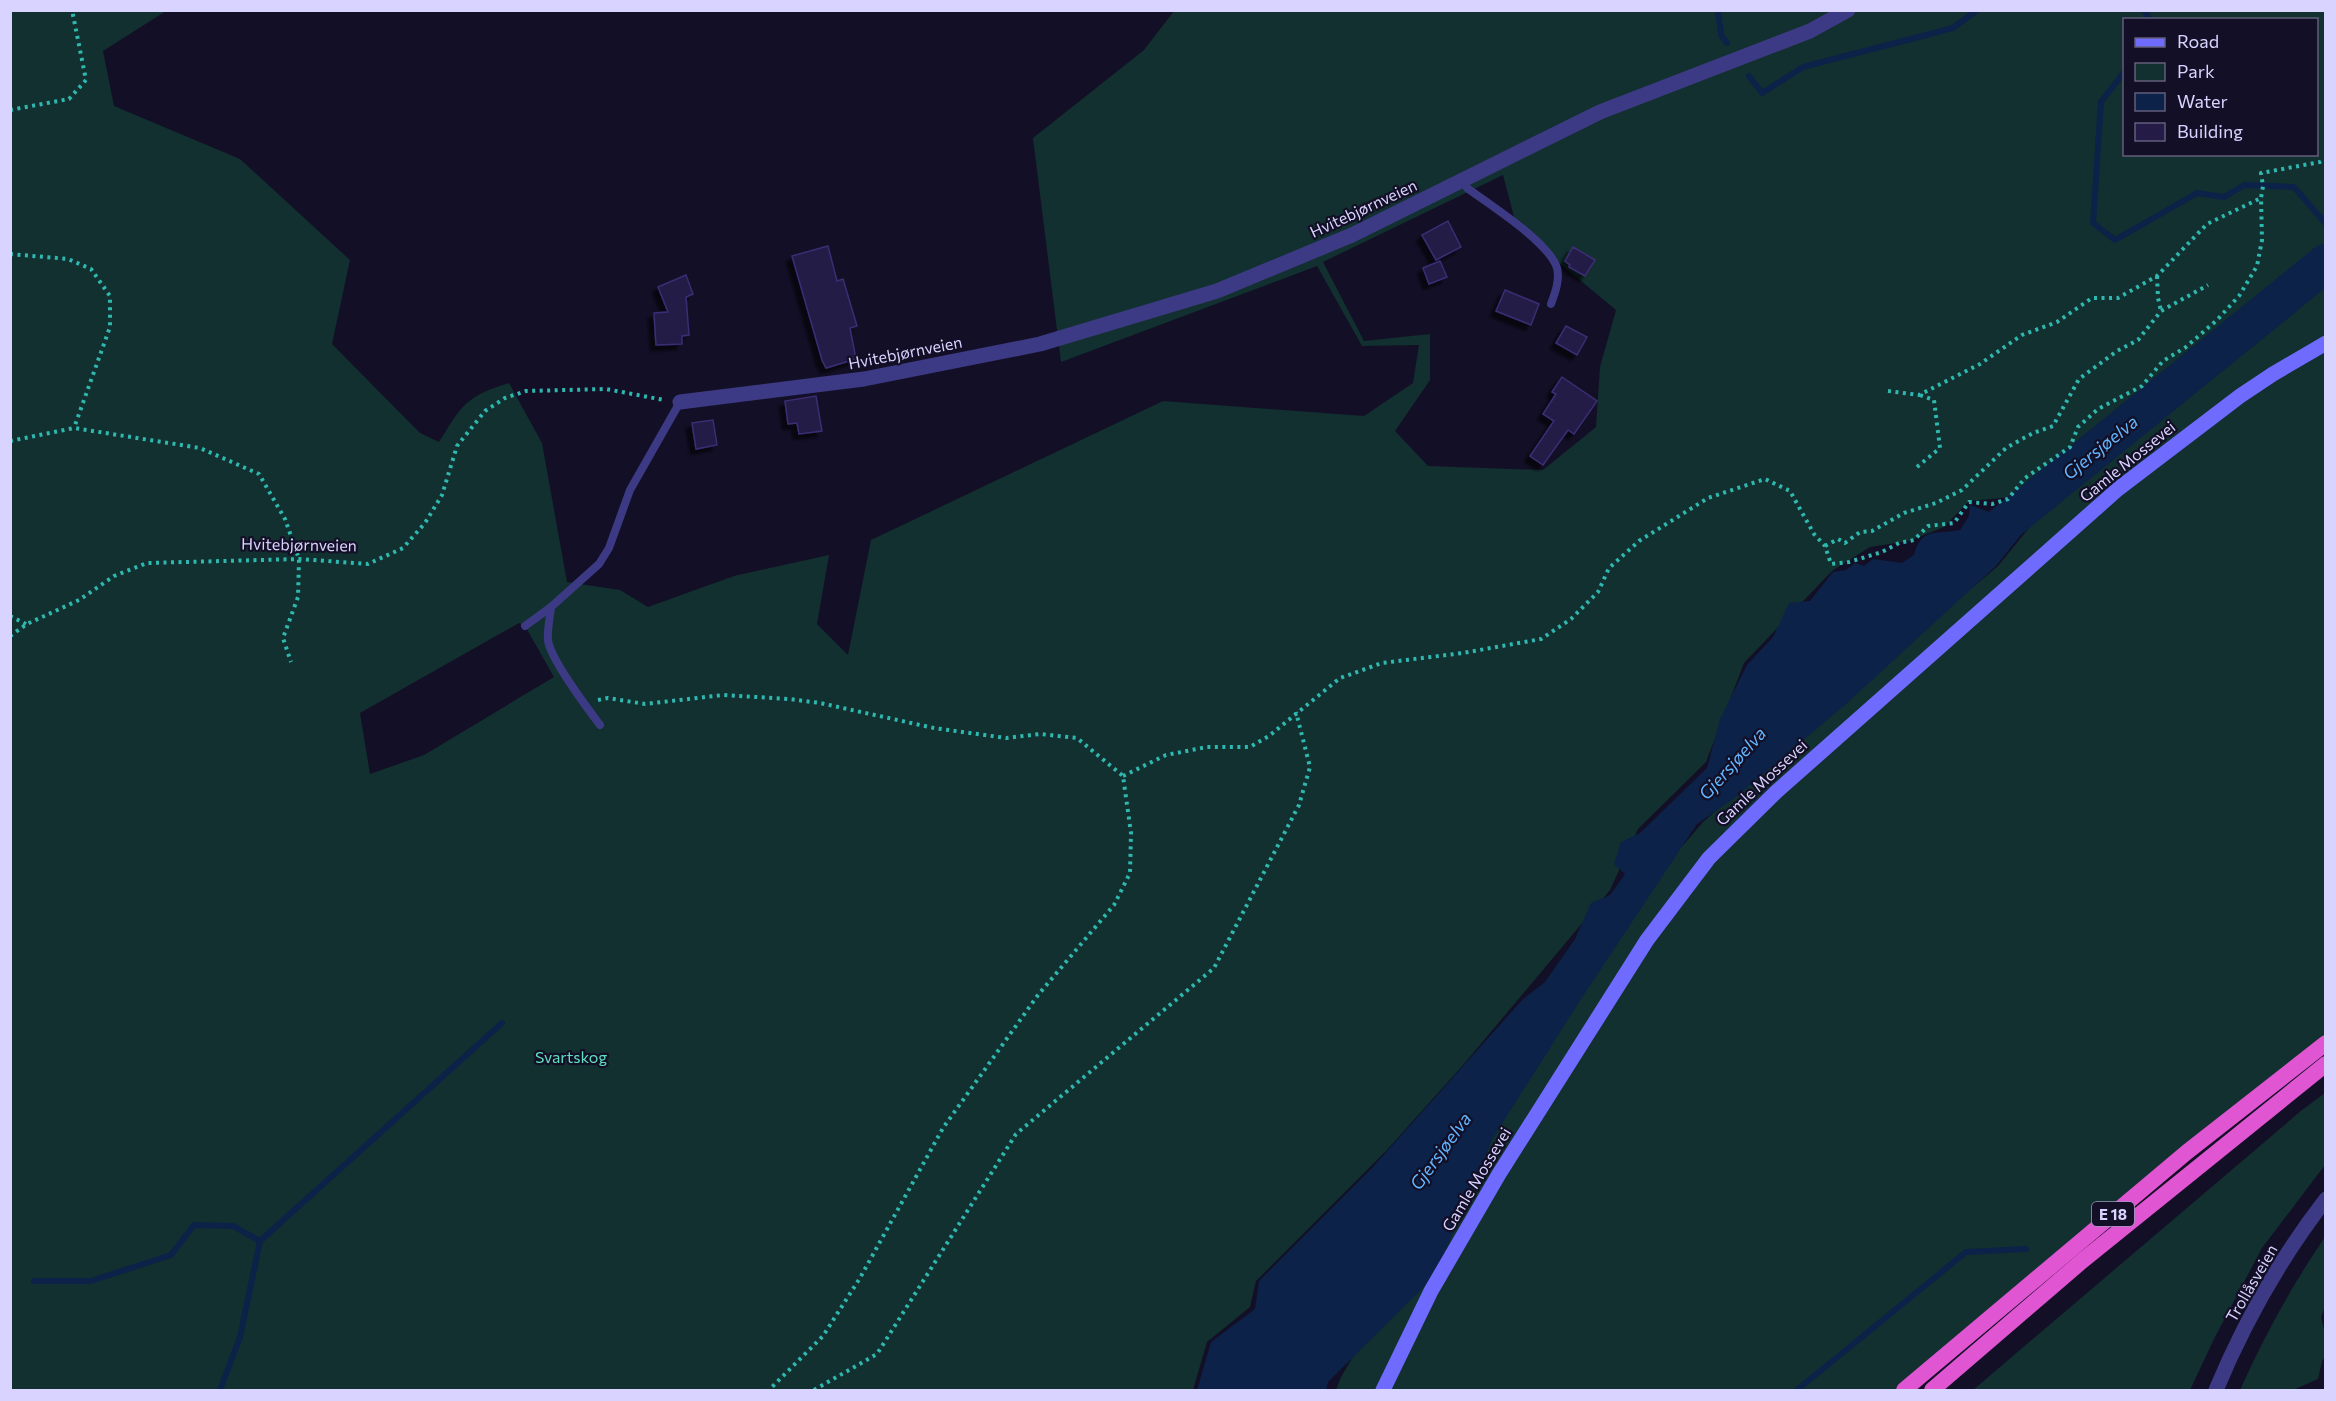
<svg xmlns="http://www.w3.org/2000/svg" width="2336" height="1401" font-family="Commissioner,sans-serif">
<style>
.green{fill:#12302f;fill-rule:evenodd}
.water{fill:#0c2248}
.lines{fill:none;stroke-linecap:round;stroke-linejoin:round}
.stream{stroke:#0c2248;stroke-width:6}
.river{stroke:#0c2248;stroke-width:38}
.building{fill:#241b47;stroke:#3b2d73;stroke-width:1.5;filter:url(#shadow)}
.path{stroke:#2fb8b0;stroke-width:4;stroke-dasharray:3 4.5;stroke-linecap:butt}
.service{stroke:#3d3a85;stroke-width:8}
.minor{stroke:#3d3a85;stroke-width:15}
.tertiary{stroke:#3d3a85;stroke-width:15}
.secondary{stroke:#6f6bff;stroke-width:15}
.trunk{stroke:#e055d1;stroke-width:16}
.labels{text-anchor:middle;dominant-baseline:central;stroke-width:4.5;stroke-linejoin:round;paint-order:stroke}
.shield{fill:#130f26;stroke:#9e99be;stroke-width:1.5}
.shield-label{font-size:15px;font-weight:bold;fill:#d9d4ff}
.street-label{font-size:16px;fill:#d9d4ff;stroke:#130f26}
.park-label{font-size:16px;fill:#5fe0c0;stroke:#130f26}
.water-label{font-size:18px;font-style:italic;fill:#62b6ff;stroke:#130f26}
</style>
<defs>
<filter id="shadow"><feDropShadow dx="-5.5" dy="5.5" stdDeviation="1.5" flood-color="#0009"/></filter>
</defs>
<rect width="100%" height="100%" fill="#130f26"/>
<g class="green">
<path d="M10,11H166L103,51L114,106L240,159L350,260L332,344L420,433L439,442C462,405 466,396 509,383L542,443L567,582L620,590L648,607L734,576L829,555L817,624L848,655L871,540L1163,401L1364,416L1413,383L1419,345L1362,346L1317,266L1061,362L1033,138L1144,50L1174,11H2325V1037L1896,1390H1336L1341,1377L1529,1059L1656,877L1703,822L1894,654L1998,566L2037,518L2013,497L1969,501L1944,527L1909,541L1870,547L1832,571L1744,663L1706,762L1638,829L1610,890L1464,1064L1386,1151L1256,1281L1250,1307L1207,1342L1193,1390H11ZM2124,20H2316V154H2124ZM1503,175L1517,228L1616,310L1600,367L1596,427L1543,470L1428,466L1395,431L1430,380V334L1364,341L1323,262ZM519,623L525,626L554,677L424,755L370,774L360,713Z"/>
<polygon points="2325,1093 2325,1165 2262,1248 2215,1337 2190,1390 1973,1390 2302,1110"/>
<path d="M2325,1237L2326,1304L2321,1317L2325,1333V1357L2322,1361L2318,1379L2293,1390H2240C2264,1337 2292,1285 2325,1237Z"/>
</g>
<path class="water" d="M1970,505L1992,513L2007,508L2025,506L2032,521L1996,566L1845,705L1736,797L1697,824L1581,999L1493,1138L1435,1276L1328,1382L1326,1390H1197L1211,1342L1255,1309L1259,1281L1371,1169L1523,999L1545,982L1575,939L1591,903L1610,895L1625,874L1614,864L1621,842L1640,833L1707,768L1720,719L1747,665L1773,637L1789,603L1810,601L1833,572L1846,570L1855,563L1864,566L1873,559L1902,563L1914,555C1922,526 1936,535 1960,530L1969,516Z"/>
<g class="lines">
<g class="stream">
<polyline points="1718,10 1721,35 1727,43"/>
<polyline points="2144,10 2150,20"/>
<polyline points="2124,72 2101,102 2093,223 2115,240 2197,193 2224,197 2244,185 2294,187 2326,224"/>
<polyline points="1749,76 1762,93 1803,67 1953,28 1977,10"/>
<polyline points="34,1281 91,1281 171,1255 194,1225 233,1226 260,1241"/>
<polyline points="220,1390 240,1337 260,1241 502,1023"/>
<polyline points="1797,1390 1966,1252 2026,1249"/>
</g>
<polyline class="river" points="1987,538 2326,263"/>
</g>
<g class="building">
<polygon points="1448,221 1461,247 1436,260 1422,235"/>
<polygon points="828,246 837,281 843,279 857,326 850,328 856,359 826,368 822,360 792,256"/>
<polygon points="1573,247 1595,260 1585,276 1569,267 1570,265 1565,261"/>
<polygon points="1440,261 1447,277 1429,284 1423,268"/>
<polygon points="686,275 693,294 686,297 689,335 682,336 682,344 656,345 654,313 668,312 658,287"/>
<polygon points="1505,290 1539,304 1531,325 1496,311"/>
<polygon points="1566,326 1587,337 1577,355 1556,343"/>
<polygon points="1562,377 1597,401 1574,434 1568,430 1543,465 1530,456 1554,421 1543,414 1556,394 1552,392"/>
<polygon points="816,396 822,431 799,434 797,423 788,424 785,401"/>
<polygon points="713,420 717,445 696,449 692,423"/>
</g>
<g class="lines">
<g class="path">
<polyline points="10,110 69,99 86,80 72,10"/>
<polyline points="10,254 68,259 91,269 110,296 110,327 74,428"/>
<polyline points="2157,276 2158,298 2161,311"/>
<polyline points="1888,391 1919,395 1980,364 2022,335 2057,322 2092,298 2118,298 2157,276 2207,224 2261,198"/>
<polyline points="10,441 74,428 200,448 259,474 285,519 299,559 298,597 283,638 291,662"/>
<polyline points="1917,467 1940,448 1934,400 1920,395"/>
<polyline points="1825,546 1838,539 1845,543 1860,532 1872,531 1904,513 1936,503 1962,490 2006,448 2033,433 2053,426 2079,379 2117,351 2138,340 2161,311 2208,285"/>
<polyline points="10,616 26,624"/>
<polyline points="10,636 27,624 79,600 114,576 147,563 299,559 368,564 403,548 425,523 442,495 457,446 485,411 505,398 526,391 606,389 664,400"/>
<polyline points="598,700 608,698 645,704 723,695 789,699 820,703 934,728 1006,738 1040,734 1077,738 1123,776 1131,833 1130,873 1114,905 1038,995 943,1128 860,1278 823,1336 769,1390"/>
<polyline points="1123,776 1166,755 1207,747 1250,747 1269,736 1340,678 1382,663 1463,653 1541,639 1571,619 1598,592 1609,568 1639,541 1708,498 1765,479 1790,491 1814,534 1825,546 1831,564 1849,562 1882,552 1899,543 1914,540 1928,526 1954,523 1969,502 1992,504 2008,499 2025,478 2070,447 2078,427 2098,409 2142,386 2163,361 2186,347 2217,320 2239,296 2257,266 2262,240 2261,198 2263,186 2261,173 2320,162 2326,159"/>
<polyline points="814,1390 877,1354 1016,1134 1214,968 1299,805 1310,767 1296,712"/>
</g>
<g class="service">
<path d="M1462,181L1467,188C1490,205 1549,242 1557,268C1560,280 1555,293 1551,304"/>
<polyline points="525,626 551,607"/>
<path d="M600,725C588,709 550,659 548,640C547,630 550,618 551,607L599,564L609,548L630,490L680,402"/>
</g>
<polyline class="minor" points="680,402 864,379 1040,344 1217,291 1352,235 1600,112 1810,31 1848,10"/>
<path class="tertiary" d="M2216,1390C2244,1323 2281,1257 2326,1199"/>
<polyline class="secondary" points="1383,1390 1431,1291 1499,1174 1647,940 1709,858 1776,792 2118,489 2240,396 2273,374 2326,343"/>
<g class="trunk">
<polyline points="1904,1390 2187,1152 2326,1043"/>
<polyline points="1932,1390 2082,1261 2326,1064"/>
</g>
</g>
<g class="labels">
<rect class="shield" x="2092" y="1202" width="42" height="24" rx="4.5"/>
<g class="shield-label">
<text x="2113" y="1214">E 18</text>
</g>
<g class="street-label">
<text transform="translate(1363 208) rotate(-25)">Hvitebjørnveien</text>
<text transform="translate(905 352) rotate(-11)">Hvitebjørnveien</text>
<text transform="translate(2127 461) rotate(-39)">Gamle Mossevei</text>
<text transform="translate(299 544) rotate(1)">Hvitebjørnveien</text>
<text transform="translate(1761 782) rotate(-43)">Gamle Mossevei</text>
<text transform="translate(1476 1179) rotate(-59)">Gamle Mossevei</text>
<text transform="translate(2251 1283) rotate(-60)">Trollåsveien</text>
</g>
<g class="park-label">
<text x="571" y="1056">Svartskog</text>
</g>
<g class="water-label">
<text transform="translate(2100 447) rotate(-39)">Gjersjøelva</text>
<text transform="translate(1732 763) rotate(-48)">Gjersjøelva</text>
<text transform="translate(1440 1151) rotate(-54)">Gjersjøelva</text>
</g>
</g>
<rect width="2336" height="1401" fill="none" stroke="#d9d4ff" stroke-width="24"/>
<rect x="2123" y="18" width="195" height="138" fill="#130f26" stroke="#625e7d" stroke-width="1.5"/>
<rect x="2135" y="38" width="30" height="9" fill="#6f6bff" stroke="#625e7d" stroke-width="1.5"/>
<text x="2177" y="48" font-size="18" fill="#d9d4ff">Road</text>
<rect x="2135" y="63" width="30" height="18" fill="#12302f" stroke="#625e7d" stroke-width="1.5"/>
<text x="2177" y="78" font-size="18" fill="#d9d4ff">Park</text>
<rect x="2135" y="93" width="30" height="18" fill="#0c2248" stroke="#625e7d" stroke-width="1.5"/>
<text x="2177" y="108" font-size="18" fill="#d9d4ff">Water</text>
<rect x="2135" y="123" width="30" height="18" fill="#241b47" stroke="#625e7d" stroke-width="1.5"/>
<text x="2177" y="138" font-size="18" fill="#d9d4ff">Building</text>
</svg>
